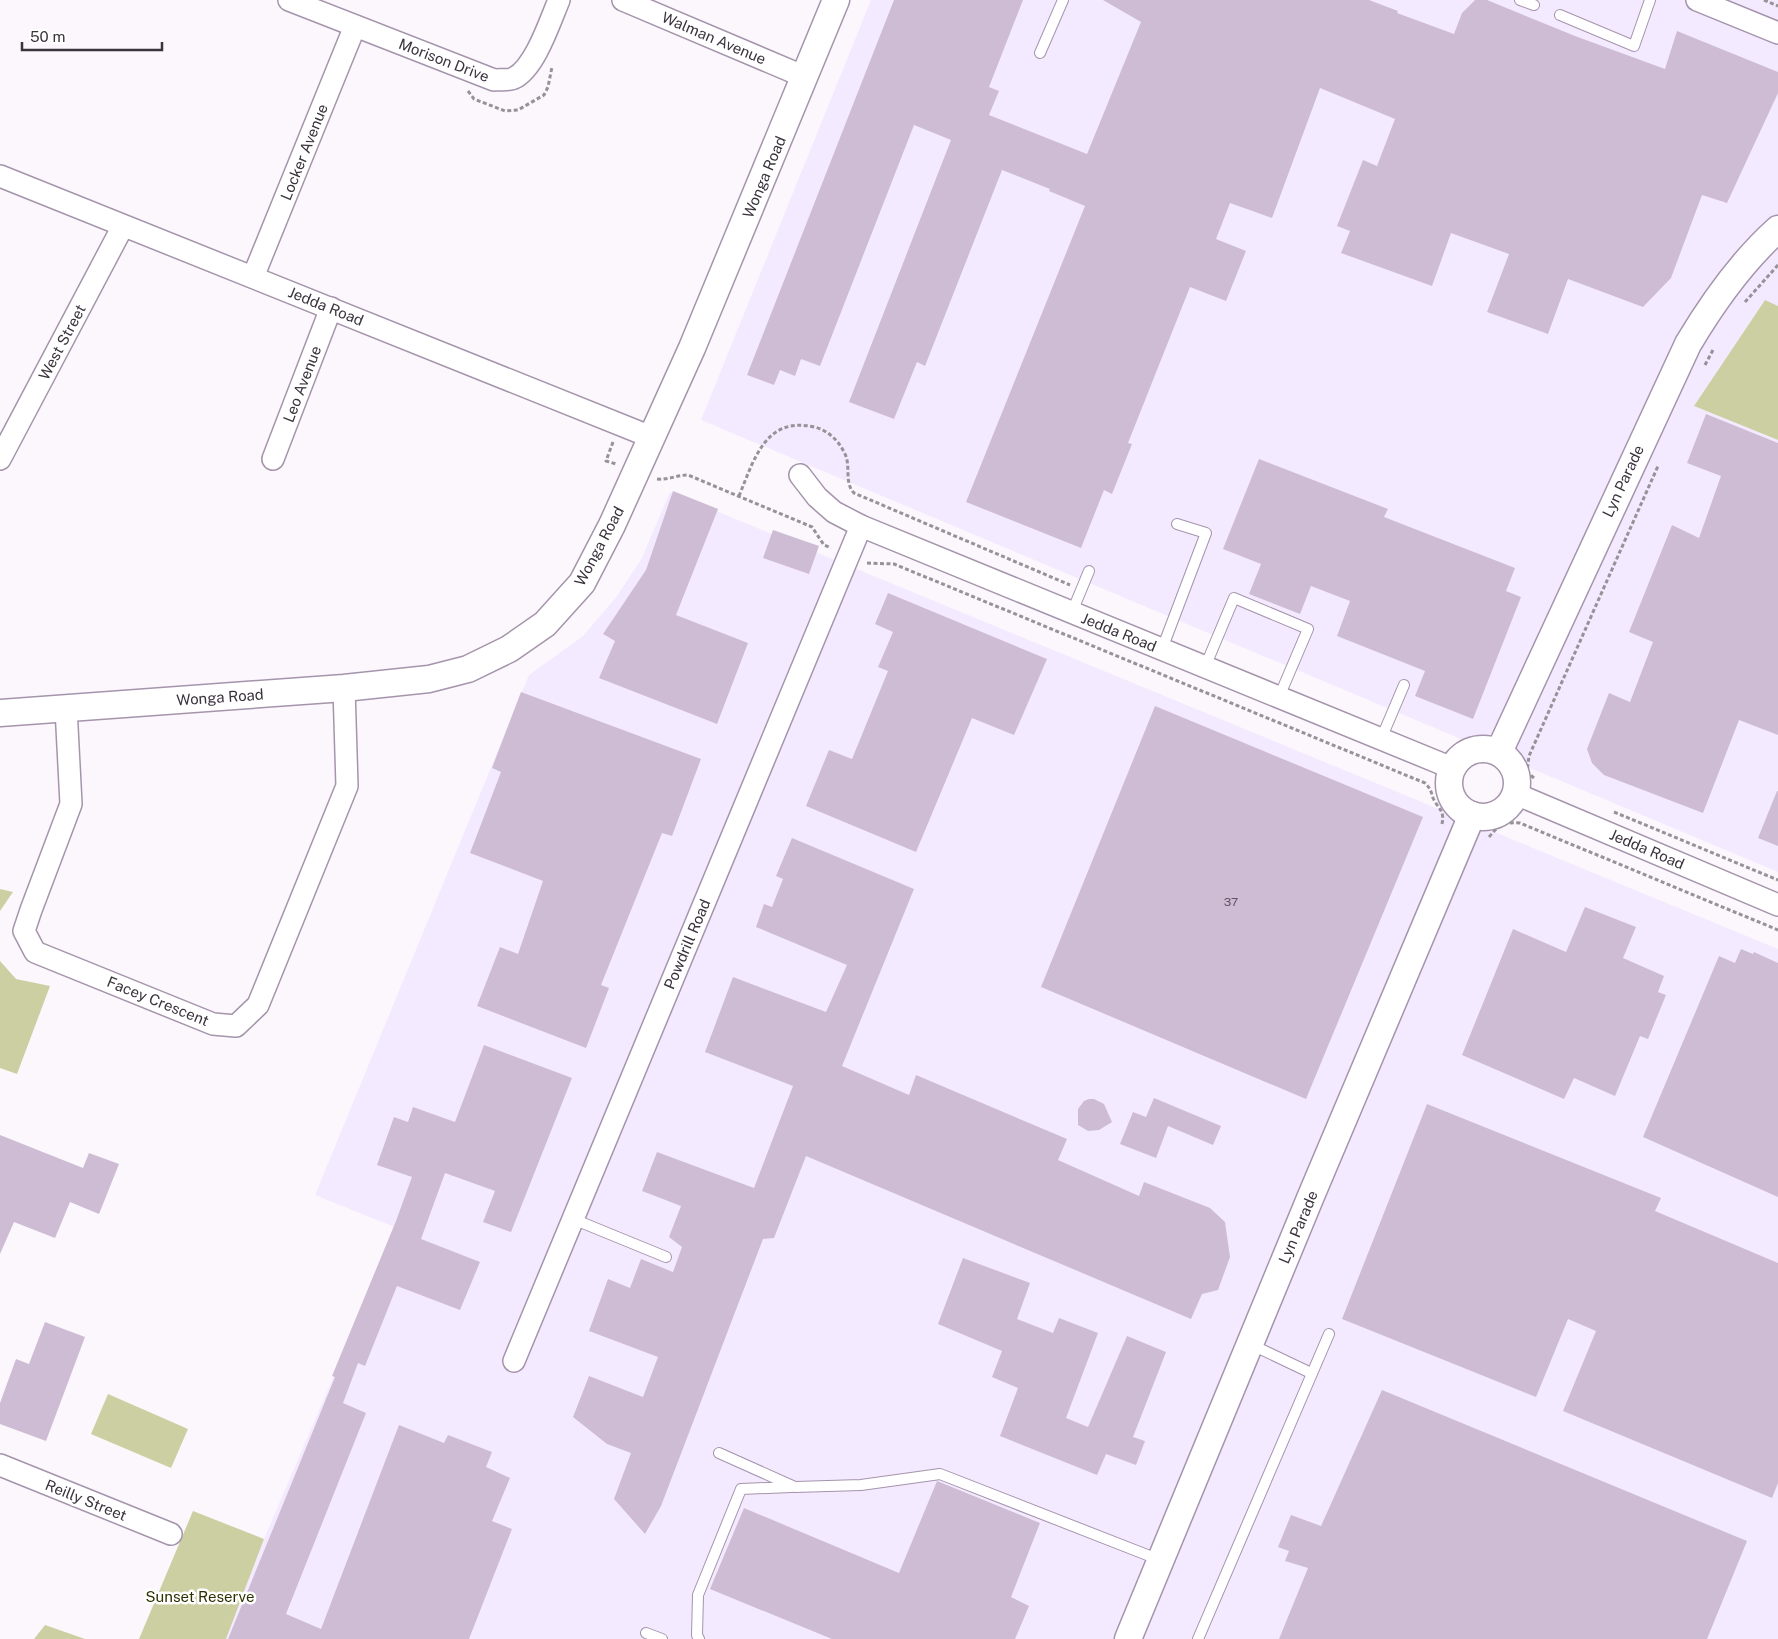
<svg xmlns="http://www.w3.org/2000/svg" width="1778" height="1639" font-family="'Public Sans',sans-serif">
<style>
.industrial{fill:#f4eaff}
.green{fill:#cccfa1}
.building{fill:#cebcd5}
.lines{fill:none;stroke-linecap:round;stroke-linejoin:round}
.service-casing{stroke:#a594ac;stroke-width:12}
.minor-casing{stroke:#a594ac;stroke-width:24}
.tertiary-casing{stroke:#a594ac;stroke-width:29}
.path{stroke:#979198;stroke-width:3;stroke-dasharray:4 2.5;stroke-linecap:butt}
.service{stroke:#fff;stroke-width:10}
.minor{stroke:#fff;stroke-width:21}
.tertiary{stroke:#fff;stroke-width:26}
.labels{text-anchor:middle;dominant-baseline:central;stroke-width:5;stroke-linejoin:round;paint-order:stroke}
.number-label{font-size:12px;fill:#5f5562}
.street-label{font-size:15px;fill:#3a333c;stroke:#fff}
.park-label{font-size:15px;fill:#2e2f00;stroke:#fff}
</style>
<rect width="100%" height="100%" fill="#fbf7fc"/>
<g class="industrial">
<polygon points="871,0 1778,0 1778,306 1764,301 1694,406 1778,440 1778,872 701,420"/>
<polygon points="670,492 1778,949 1778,1639 226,1639 264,1539 397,1228 315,1195 529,675 583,636 617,596 642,558"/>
</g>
<g class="green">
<polygon points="1765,300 1778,306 1778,440 1694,406"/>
<polygon points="0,889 13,892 0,911"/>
<polygon points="0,961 16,979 50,986 17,1074 0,1068"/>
<polygon points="108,1394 188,1429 171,1468 91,1434"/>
<polygon points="193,1511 264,1539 226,1639 139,1639"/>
<polygon points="45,1625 85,1639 34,1639"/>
</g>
<g class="building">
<polygon points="894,0 1023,0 989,87 999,91 989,115 1087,154 1141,22 1103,0 1369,0 1398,11 1397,13 1454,34 1462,13 1475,0 1487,0 1575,36 1665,69 1677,31 1778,72 1778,93 1727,203 1702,195 1671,278 1643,307 1568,279 1548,334 1487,312 1509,254 1451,233 1432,286 1341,253 1350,231 1337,226 1363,160 1377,166 1395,119 1320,88 1272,218 1230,203 1216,239 1246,251 1226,301 1190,287 1128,443 1132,444 1112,494 1104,490 1081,548 966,502 1085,206 1049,191 1050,189 1002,170 925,366 917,362 894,419 849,402 951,140 914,125 820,366 801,359 795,376 780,370 774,385 747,375"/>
<polygon points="1706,414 1778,443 1778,735 1739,720 1703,813 1604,775 1592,763 1587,749 1609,693 1630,702 1653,642 1629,632 1672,525 1699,538 1721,476 1687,463"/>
<polygon points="1259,459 1388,509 1384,517 1515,568 1506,591 1521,597 1473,719 1415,696 1425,671 1337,636 1350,601 1311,586 1300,614 1249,594 1261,564 1223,549"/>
<polygon points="673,491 718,509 676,615 748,643 717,724 599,678 615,641 603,634 646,570"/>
<polygon points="773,530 819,546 809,574 763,558"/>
<polygon points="888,593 1047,659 1014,735 972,718 916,852 806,806 829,750 852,759 888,671 878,667 893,632 875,624"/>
<polygon points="521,692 701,759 672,836 662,833 601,985 609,988 586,1048 477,1006 500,947 518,954 543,881 470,853 501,772 492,768"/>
<polygon points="1155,706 1423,817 1306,1099 1041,987"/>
<polygon points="1777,791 1778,791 1778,846 1758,838"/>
<polygon points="792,838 914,889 842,1066 909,1095 916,1075 1067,1139 1058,1160 1139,1196 1144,1182 1210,1208 1225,1222 1230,1257 1218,1290 1202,1294 1191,1319 806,1156 774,1238 763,1239 661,1506 645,1534 614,1499 631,1453 607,1444 573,1417 589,1376 643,1397 658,1357 589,1331 608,1279 630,1288 641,1259 673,1272 682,1247 669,1237 681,1206 642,1191 657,1152 754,1188 793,1086 705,1052 733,977 826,1012 847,965 756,927 764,904 772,907 783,879 776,876"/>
<polygon points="1585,907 1636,927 1623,958 1664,976 1658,992 1666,995 1648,1039 1640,1036 1615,1096 1574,1078 1564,1099 1462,1055 1513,929 1566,952"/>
<polygon points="1741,949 1753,954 1754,952 1778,963 1778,1197 1643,1137 1719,956 1735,963"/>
<polygon points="484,1045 572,1078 511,1232 483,1222 495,1191 445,1173 421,1239 480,1262 460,1310 397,1286 365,1366 358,1363 343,1403 366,1413 286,1614 321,1629 399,1425 444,1443 448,1435 492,1452 486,1467 510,1478 492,1521 512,1529 469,1639 228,1639 335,1377 332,1376 396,1221 412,1177 377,1165 394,1117 408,1122 413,1107 455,1122"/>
<polygon points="1154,1098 1221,1126 1213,1145 1168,1126 1156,1158 1120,1144 1133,1112 1146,1117"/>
<polygon points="1089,1099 1094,1099 1104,1104 1112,1122 1099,1130 1088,1131 1078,1125 1078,1109 1084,1101"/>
<polygon points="1427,1104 1661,1198 1655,1211 1778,1263 1778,1483 1772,1498 1563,1411 1596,1331 1568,1319 1536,1397 1342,1319"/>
<polygon points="0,1135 83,1168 89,1153 119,1164 99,1214 70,1202 55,1238 14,1222 0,1254"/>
<polygon points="963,1258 1030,1283 1017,1319 1053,1333 1059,1318 1098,1333 1066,1418 1088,1427 1127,1336 1166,1352 1133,1437 1145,1441 1136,1465 1106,1454 1097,1475 1000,1436 1018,1388 992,1377 1002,1351 938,1324"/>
<polygon points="45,1322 85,1337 46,1441 0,1424 0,1403 16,1359 29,1364"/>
<polygon points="1382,1390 1747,1541 1707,1639 1279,1639 1308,1568 1285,1561 1289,1551 1278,1547 1291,1515 1321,1526"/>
<polygon points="937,1481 1040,1523 1011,1597 1029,1606 1015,1639 832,1639 710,1589 744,1508 899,1573"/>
</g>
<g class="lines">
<defs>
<g id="service">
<polyline points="1520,0 1534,5"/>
<polyline points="1560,15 1634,46 1650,0"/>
<polyline points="1040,53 1063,0"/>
<polyline points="1072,612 1089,571"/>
<polyline points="1162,649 1206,533 1177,524"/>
<polyline points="1205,667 1234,598 1308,629 1279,697"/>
<polyline points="1381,739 1404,685"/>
<polyline points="573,1219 666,1257"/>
<polyline points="1250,1344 1311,1373"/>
<polyline points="719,1453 795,1487 861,1485 940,1474 1160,1560"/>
<polyline points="646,1633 662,1639"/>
<polyline points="699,1639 697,1635 698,1595 741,1489 791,1487"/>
<polyline points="1198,1639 1329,1334"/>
</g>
<g id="minor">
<path d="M289,0L494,80C500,79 509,81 514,78C535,68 550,21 559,0"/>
<polyline points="623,0 805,77"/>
<polyline points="1697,0 1778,33"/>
<polyline points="0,176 651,437"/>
<polyline points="253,277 355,26"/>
<polyline points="0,459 123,226"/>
<polyline points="273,459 331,308"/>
<polyline points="800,475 817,497 834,512 861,526 1452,768"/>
<polyline points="66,708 71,804 31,910 24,931 35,952 213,1024 236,1026 258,1005 347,786 344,688"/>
<polyline points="1516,794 1778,905"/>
<polyline points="514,1361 861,526"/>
<polyline points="0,1465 171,1534"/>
</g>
<g id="tertiary">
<polyline points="0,713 344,688 429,679 468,669 509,649 545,624 582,583 612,525 692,348 836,0"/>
<circle cx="1483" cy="783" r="34"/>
<path d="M1499,752L1688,344C1713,302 1741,262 1778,229"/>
<polyline points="1128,1639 1311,1196 1472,815"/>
</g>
</defs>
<use href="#service" class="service-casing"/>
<use href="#minor" class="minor-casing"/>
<use href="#tertiary" class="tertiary-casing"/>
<g class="path">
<polyline points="1764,0 1778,6"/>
<polyline points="468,91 474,99 505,111 518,110 544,95 548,87 552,67"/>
<polyline points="1745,302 1778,265"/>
<polyline points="1705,365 1714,348"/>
<polyline points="613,442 606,461 616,464"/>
<path d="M657,479C669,480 677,475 688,475L812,527L824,545L831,548"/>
<path d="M739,496C754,460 765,416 814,427C828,430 839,441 845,454C851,466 844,483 854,493L1070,585"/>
<path d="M867,563L894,564L1425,783C1430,788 1431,791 1433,798C1438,809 1445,810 1442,824"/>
<polyline points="1534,778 1527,772 1529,756 1658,466"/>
<polyline points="1614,812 1778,880"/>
<path d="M1489,837C1500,824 1503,822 1520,823L1778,930"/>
</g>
<use href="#service" class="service"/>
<use href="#minor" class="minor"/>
<use href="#tertiary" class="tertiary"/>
</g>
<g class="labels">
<g class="number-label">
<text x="1231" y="902">37</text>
</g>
<g class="street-label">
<text transform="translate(714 38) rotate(23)">Walman Avenue</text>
<text transform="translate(444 60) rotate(21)">Morison Drive</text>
<text transform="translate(304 152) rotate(-68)">Locker Avenue</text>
<text transform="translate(764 177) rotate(-67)">Wonga Road</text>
<text transform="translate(326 306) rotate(22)">Jedda Road</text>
<text transform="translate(62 342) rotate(-62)">West Street</text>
<text transform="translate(302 384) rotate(-69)">Leo Avenue</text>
<text transform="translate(1623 481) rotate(-65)">Lyn Parade</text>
<text transform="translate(599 546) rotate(-62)">Wonga Road</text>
<text transform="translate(1119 632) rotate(22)">Jedda Road</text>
<text transform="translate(220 697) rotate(-4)">Wonga Road</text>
<text transform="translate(1647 849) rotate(23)">Jedda Road</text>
<text transform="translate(687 944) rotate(-67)">Powdrill Road</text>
<text transform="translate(158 1001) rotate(22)">Facey Crescent</text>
<text transform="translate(1298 1227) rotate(-67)">Lyn Parade</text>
<text transform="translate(86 1500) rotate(22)">Reilly Street</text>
</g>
<g class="park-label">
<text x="200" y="1596">Sunset Reserve</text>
</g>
</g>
<path d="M22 42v8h140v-8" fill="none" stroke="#3a333c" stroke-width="2.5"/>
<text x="30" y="42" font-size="15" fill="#3a333c" stroke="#ffffff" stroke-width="4" paint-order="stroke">50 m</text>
</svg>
